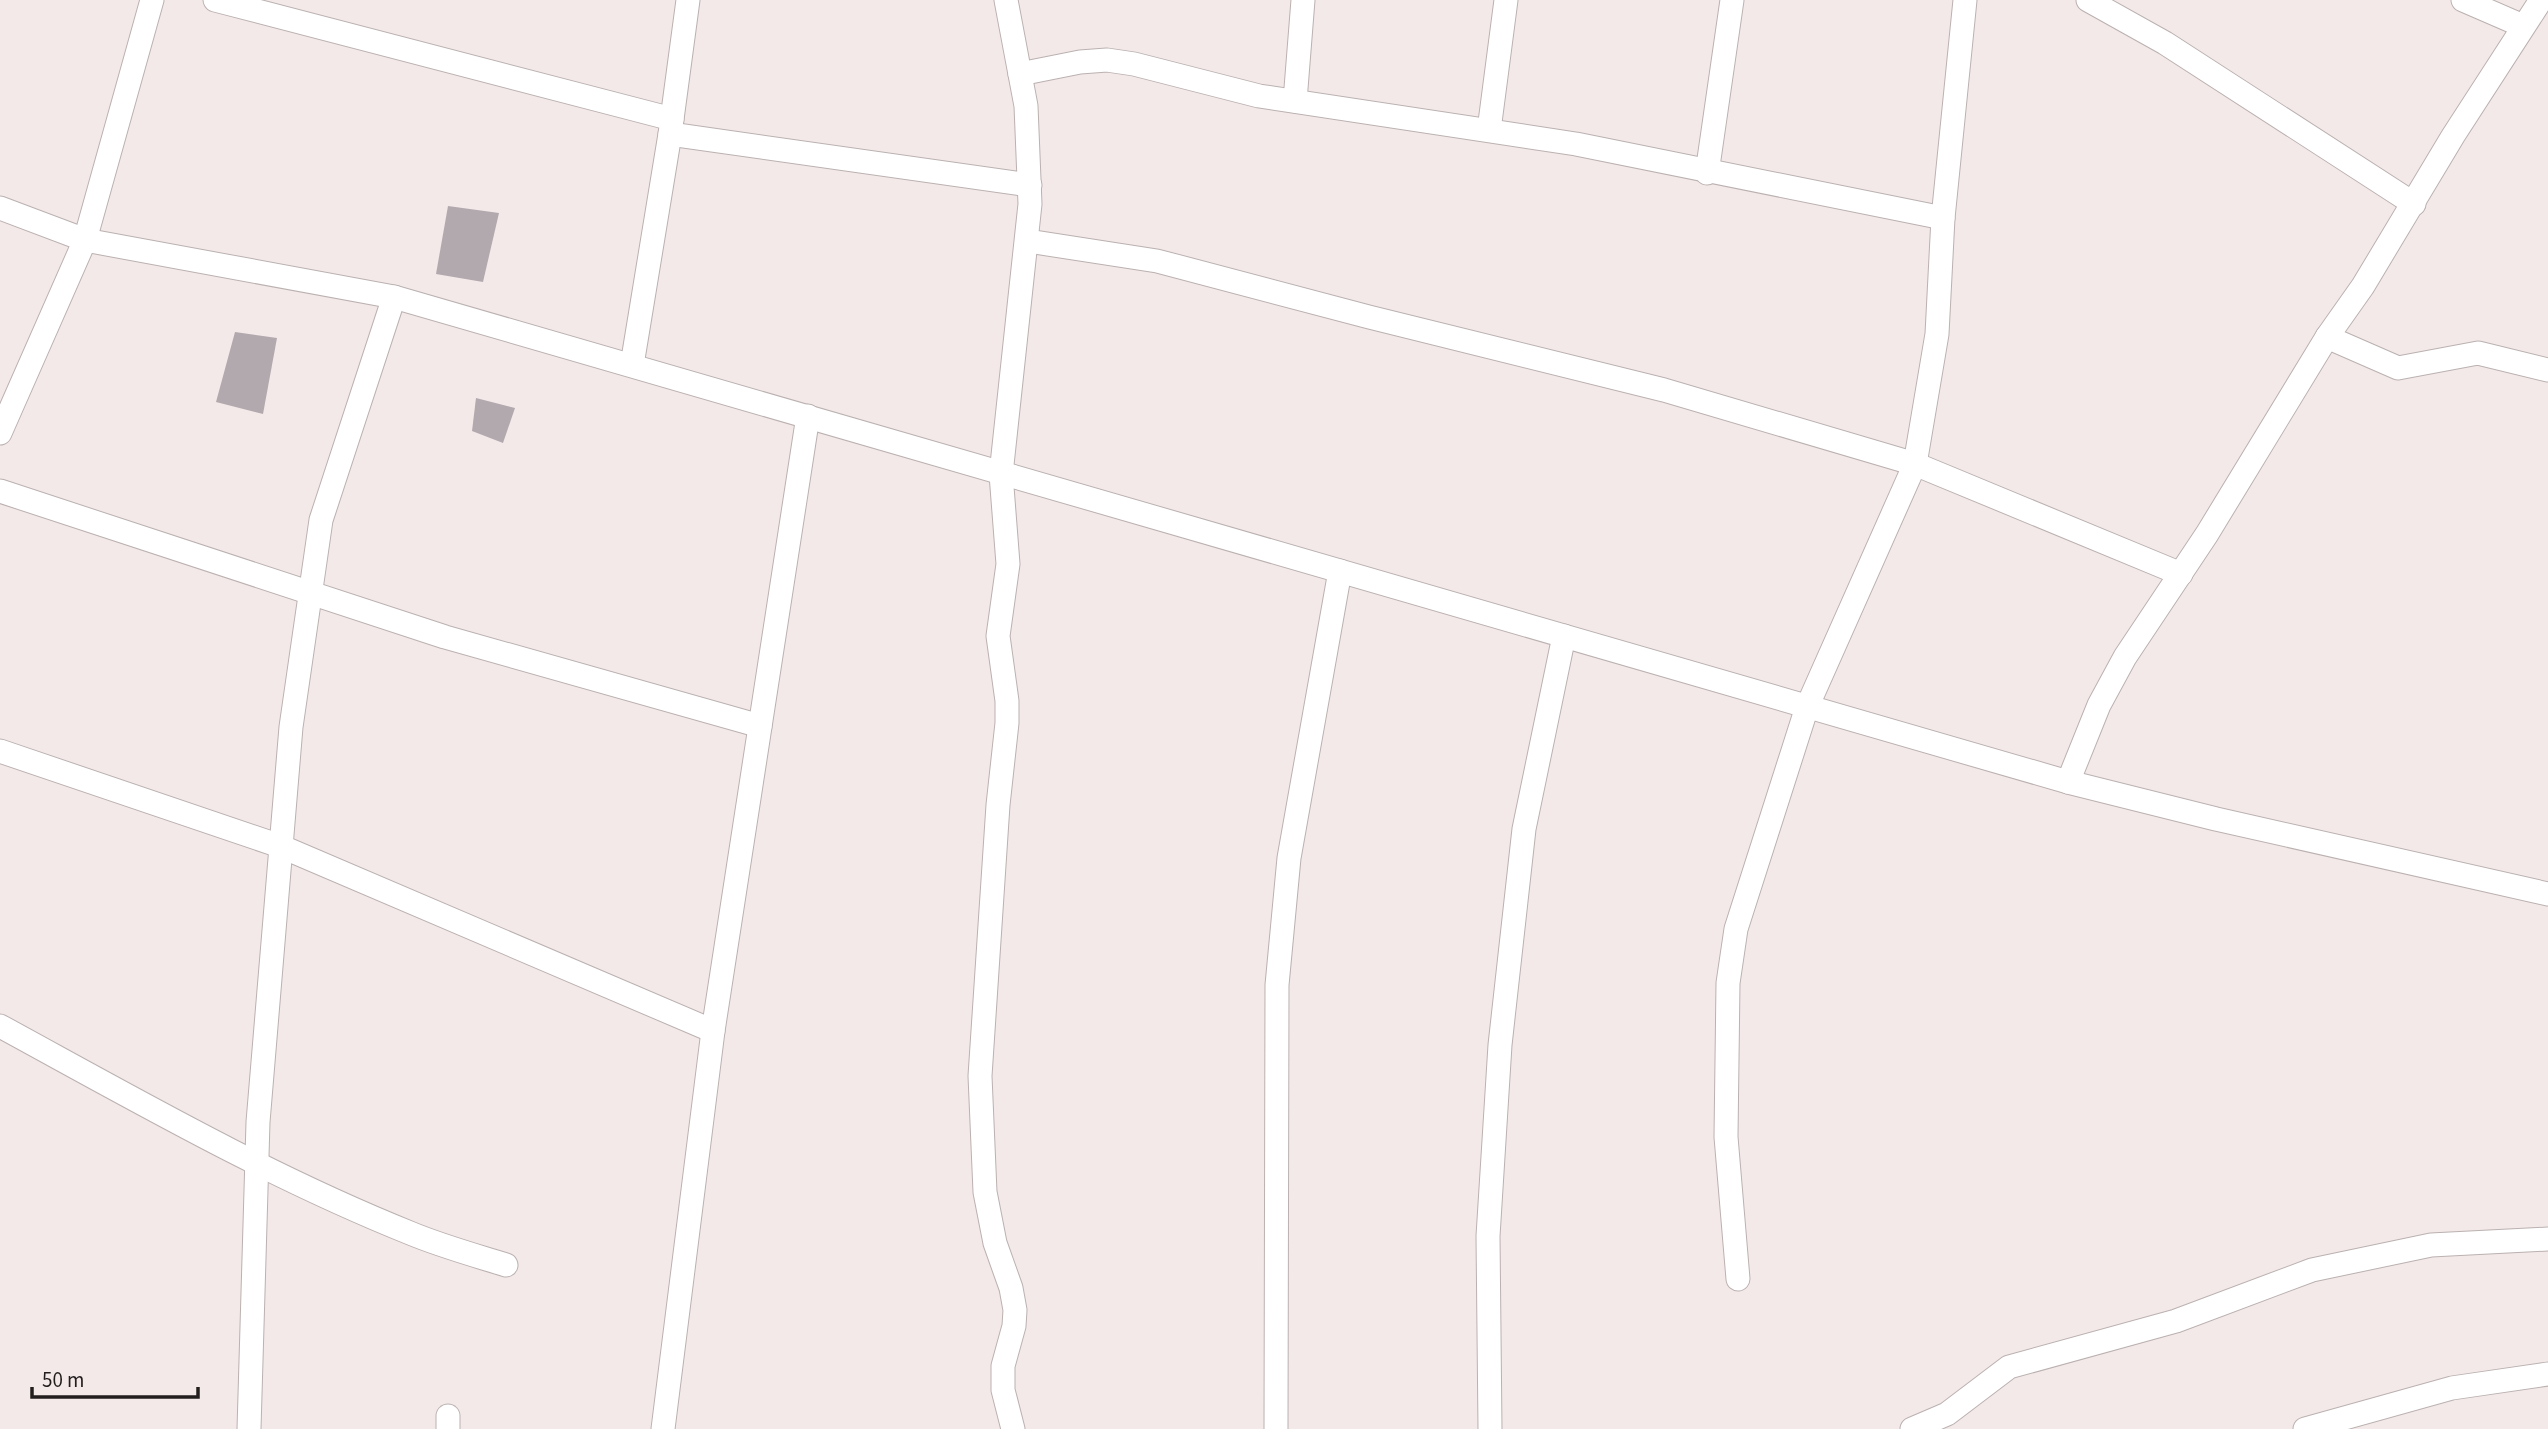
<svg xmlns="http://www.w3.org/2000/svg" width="2548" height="1429" font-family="'Source Sans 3',sans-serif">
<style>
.building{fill:#b2a9ae}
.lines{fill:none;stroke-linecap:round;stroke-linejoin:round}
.minor-casing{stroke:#bbb1b1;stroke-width:25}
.minor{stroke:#fff;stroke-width:23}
</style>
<rect width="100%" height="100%" fill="#f4e9e9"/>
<g class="building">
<polygon points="448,206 499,213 483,282 436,274"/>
<polygon points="235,332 277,338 263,414 216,402"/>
<polygon points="476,398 515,408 503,443 472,431"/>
</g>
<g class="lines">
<defs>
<g id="minor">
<polyline points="215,0 672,119"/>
<polyline points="1006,0 1026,106 1030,204 1001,474 1008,564 998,636 1007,701 1007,723 998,805 980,1076 985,1192 995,1243 1011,1288 1015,1310 1014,1326 1003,1366 1003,1390 1013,1429"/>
<polyline points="2088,0 2165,43 2414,204"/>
<polyline points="2463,0 2523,26"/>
<polyline points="1020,74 1080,62 1107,60 1134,64 1259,96 1576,144 1943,218"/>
<polyline points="1295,101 1303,0"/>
<polyline points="1489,130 1506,0"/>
<polyline points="670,134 1030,185"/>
<polyline points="1707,173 1732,0"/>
<polyline points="0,208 85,240 394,297 2068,782 2216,819 2548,894"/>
<polyline points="1028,241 1157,261 1369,317 1664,390 1915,464 2181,574"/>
<polyline points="2327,337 2398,368 2478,353 2548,370"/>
<polyline points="632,365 670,134 688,0"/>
<polyline points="0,433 85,240 152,0"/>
<polyline points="0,491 445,637 760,726"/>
<polyline points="0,751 280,846 713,1031"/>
<polyline points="2068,782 2099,705 2125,657 2207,534 2327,337 2363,286 2453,136 2541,0"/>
<path d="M0,1026C134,1099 268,1176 410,1233C441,1246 474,1255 506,1265"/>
<polyline points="1738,1279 1726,1137 1728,983 1736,929 1807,707 1915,464 1937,334 1943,218 1965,0"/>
<polyline points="448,1416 448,1429"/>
<polyline points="249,1429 258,1122 291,727 321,520 394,297"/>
<polyline points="663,1429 713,1031 808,416"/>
<polyline points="1276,1429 1277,985 1289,858 1340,571"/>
<polyline points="1490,1429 1488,1236 1500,1045 1524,829 1564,636"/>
<polyline points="1912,1429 1947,1414 2009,1367 2176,1321 2312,1270 2431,1245 2548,1239"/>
<polyline points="2305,1429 2452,1388 2548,1374"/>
</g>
</defs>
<use href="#minor" class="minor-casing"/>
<use href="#minor" class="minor"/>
</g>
<path d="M32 1387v10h166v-10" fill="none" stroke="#221e1e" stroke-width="3.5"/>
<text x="42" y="1387" font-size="21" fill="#221e1e" stroke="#f4e9e9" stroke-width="5" paint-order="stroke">50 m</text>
</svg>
